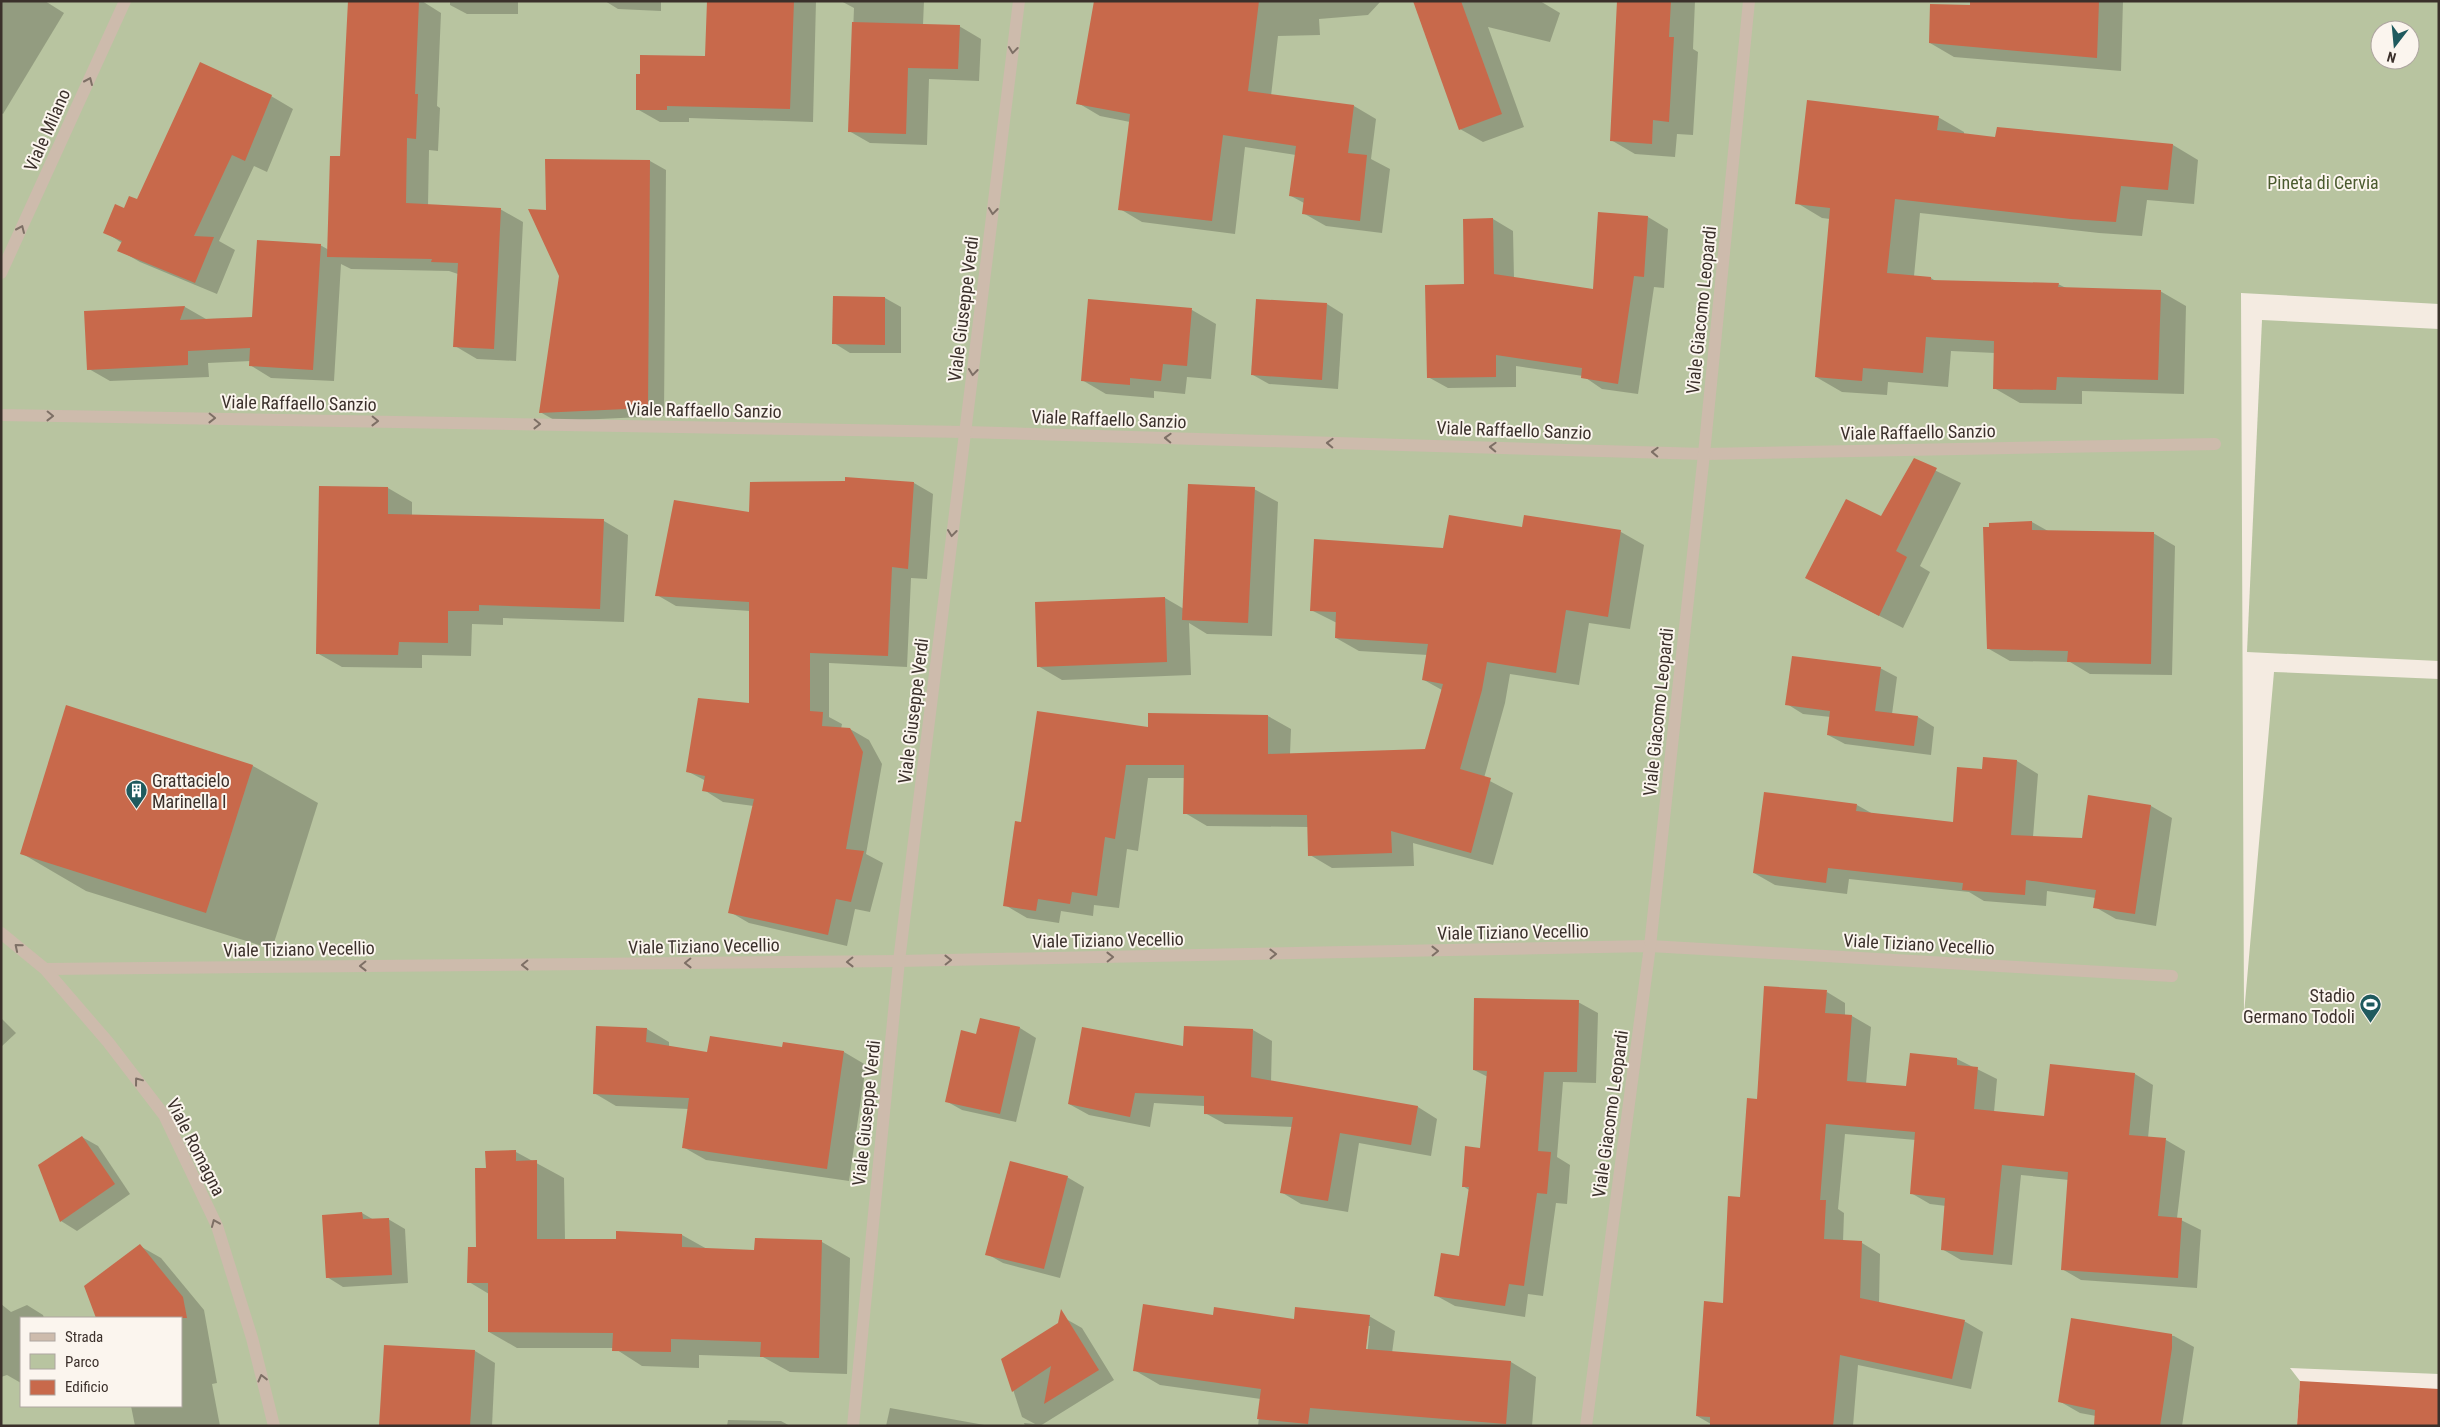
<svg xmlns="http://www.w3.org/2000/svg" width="2440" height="1427" font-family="'Roboto Condensed',sans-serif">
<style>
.green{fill:#b8c4a0;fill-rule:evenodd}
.shadow{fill:#0003;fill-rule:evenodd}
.building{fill:#c8694b}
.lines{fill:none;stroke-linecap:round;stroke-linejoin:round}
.minor{stroke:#cdbbac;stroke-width:12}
.tertiary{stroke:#cdbbac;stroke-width:12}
.oneway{stroke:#7d6f65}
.labels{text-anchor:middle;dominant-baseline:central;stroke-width:4;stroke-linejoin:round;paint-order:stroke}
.street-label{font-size:18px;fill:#3b302b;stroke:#fbf5ee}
.park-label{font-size:18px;fill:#4a5a2e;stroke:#fbf5ee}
.poi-label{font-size:18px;fill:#3b302b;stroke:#fbf5ee;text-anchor:start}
</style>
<rect width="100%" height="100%" fill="#f4ebe1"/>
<g class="green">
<path d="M1,1H2439V304L2241,293L2244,1014L2274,672L2439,679V1374L2290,1368L2300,1381L2297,1426H1ZM2380,30H2410V60H2380ZM21,1318H181V1406H21Z"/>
<polygon points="2262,320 2439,329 2439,661 2247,652"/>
</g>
<g class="shadow">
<polygon points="1,1 45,1 64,13 3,114 1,113"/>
<polygon points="349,1 422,1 441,13 437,106 440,108 438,151 429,150 428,206 500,209 523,222 516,361 477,359 455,346 458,274 449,271 351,269 341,264 334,381 271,378 250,365 251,361 208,363 209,377 110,381 89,369 86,313 185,307 206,319 253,318 320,245 329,250 341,157"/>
<polygon points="450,1 518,1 518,14 467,14 450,5"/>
<polygon points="605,1 661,1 661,11 618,9"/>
<polygon points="708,1 816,1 813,122 689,118 689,122 660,122 637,109 706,57"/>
<polygon points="841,1 924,1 923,25 959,26 981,39 979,81 929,79 927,145 870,143 849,131 854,8"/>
<polygon points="1095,1 1381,1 1368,15 1319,19 1320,35 1278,36 1271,96 1354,106 1376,119 1371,159 1390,169 1382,233 1326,226 1303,213 1304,203 1291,196 1296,155 1245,147 1235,234 1142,222 1120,209 1130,122 1100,116 1078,103"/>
<polygon points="1414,1 1540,1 1560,13 1550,42 1488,27 1524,127 1483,142 1460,129"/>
<polygon points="1619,1 1695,1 1693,49 1698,52 1693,135 1677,134 1675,157 1635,154 1611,140"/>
<polygon points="1971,1 2123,1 2121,71 1954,57 1930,43 1971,6"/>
<polygon points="271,96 293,109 267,172 254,166 219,241 235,250 217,294 140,262 119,250 122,243 105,232 137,200"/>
<polygon points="1938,117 1964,132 1964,135 1996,138 2173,145 2198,160 2194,204 2147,200 2142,236 2099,233 1920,213 1914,276 1931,278 1937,282 2058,284 2066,288 2160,291 2186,306 2184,394 2082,391 2082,404 2020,403 1994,388 1995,353 1951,351 1948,387 1888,382 1887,395 1842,392 1816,377 1830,219 1822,218 1797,203"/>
<polygon points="546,160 650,161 666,170 664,416 556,421 540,412 560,275 548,211"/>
<polygon points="1599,214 1648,217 1668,229 1664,288 1654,287 1638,394 1602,389 1583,376 1516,366 1516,387 1448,388 1428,377 1493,219 1513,231 1514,278 1594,290"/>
<polygon points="885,298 901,307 901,353 850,353 834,343"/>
<polygon points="1327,304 1343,314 1338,389 1269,384 1253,375"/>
<polygon points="1192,310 1216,324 1211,379 1187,377 1185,394 1154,391 1154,398 1106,394 1082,380"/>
<polygon points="1914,460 1961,483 1920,566 1930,572 1903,628 1831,591 1882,517"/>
<polygon points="846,478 914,483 933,494 927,579 911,578 907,667 829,663 829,717 842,724 841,729 850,729 869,740 882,764 866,854 883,863 870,912 855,909 847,946 749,923 730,912 754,806 723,802 704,790 706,781 687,771 750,705 750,611 676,606 657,595 751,513 846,483"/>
<polygon points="320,487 388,488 412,502 412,516 604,521 628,535 624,622 503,618 503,625 472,624 471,656 422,655 422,668 342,667 317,653"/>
<polygon points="1254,489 1278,502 1272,636 1207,634 1189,623 1191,675 1062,680 1038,666 1165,598 1184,609"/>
<polygon points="1525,517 1621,532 1644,545 1630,629 1589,623 1579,685 1510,674 1505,703 1484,778 1513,793 1493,865 1413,843 1414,866 1332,868 1310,855 1309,827 1207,826 1185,813 1185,778 1148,778 1138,851 1127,849 1119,908 1094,905 1093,916 1061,911 1059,923 1027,918 1005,905 1022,824 1150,729 1268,716 1291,729 1290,754 1426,750 1442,690 1424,680 1428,655 1359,651 1336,638 1337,623 1311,610 1444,549 1523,528"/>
<polygon points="2032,522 2048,531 2153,533 2175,546 2172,675 2090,674 2070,662 2010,661 1989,649"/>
<polygon points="1880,668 1897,677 1892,714 1918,717 1934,727 1931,755 1845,744 1828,735 1831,717 1803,714 1787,704"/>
<polygon points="67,707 253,766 318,803 272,949 86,891 21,853"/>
<polygon points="1984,758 2017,761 2038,774 2033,837 2083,839 2089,797 2151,806 2172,818 2156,926 2116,919 2095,907 2096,898 2047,891 2046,906 1984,901 1969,892 1849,879 1847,894 1775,885 1754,873 1857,805 1873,814 1954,823 1983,770"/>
<polygon points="1827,992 1845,1003 1845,1015 1852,1016 1871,1027 1866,1084 1908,1087 1911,1055 1957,1059 1997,1079 1994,1112 2045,1118 2135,1074 2153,1085 2148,1138 2166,1140 2185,1151 2177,1218 2201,1230 2197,1288 2081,1280 2062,1269 2069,1180 2021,1175 2012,1265 1961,1260 1942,1249 1946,1206 1930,1204 1911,1193 1916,1140 1845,1134 1838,1209 1844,1213 1843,1242 1862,1243 1880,1254 1879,1303 1964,1321 1983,1332 1971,1389 1858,1365 1853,1426 1711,1426 1711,1424 1697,1416 1725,1304 1758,1100"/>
<polygon points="1578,1002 1598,1013 1596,1083 1563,1082 1557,1157 1570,1165 1567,1204 1556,1203 1543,1296 1528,1294 1525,1317 1455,1306 1435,1295 1460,1257 1469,1190 1463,1186 1482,1149 1488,1077 1474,1070"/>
<polygon points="1,1018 16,1033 1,1047"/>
<polygon points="1020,1028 1036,1038 1016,1122 962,1110 946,1101 977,1036"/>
<polygon points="647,1029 669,1042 669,1047 708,1054 783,1048 844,1052 866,1065 849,1181 706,1160 683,1147 689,1109 616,1106 594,1093"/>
<polygon points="1253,1030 1272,1041 1271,1082 1418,1107 1437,1119 1431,1156 1359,1143 1348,1212 1301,1204 1281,1192 1293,1127 1225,1124 1205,1113 1205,1106 1154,1103 1150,1127 1089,1115 1069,1104 1185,1047"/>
<polygon points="82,1137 98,1146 130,1194 77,1231 61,1221"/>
<polygon points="516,1152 564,1178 565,1240 617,1241 682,1235 707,1249 755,1251 756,1239 822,1242 850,1258 847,1374 790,1372 763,1357 699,1355 699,1368 642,1366 614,1348 517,1348 489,1332 489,1294 469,1282 477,1248 487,1169"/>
<polygon points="1067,1177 1084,1187 1060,1278 1003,1263 987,1254"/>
<polygon points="362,1213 374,1220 388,1219 405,1229 408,1283 343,1287 327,1277"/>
<polygon points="140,1246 161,1258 204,1310 217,1383 212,1384 220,1426 135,1426 131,1406 181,1406 181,1318 97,1318 85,1287"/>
<polygon points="1,1304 11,1312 27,1305 43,1315 44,1318 21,1318 21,1383 7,1375 1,1377"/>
<path d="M1214,1316L1295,1321L1369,1316L1395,1331L1392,1353L1511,1362L1536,1377L1532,1426H1258L1261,1399L1160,1385L1134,1370ZM1367,1326H1370L1367,1356L1364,1355Z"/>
<polygon points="1066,1319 1082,1328 1114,1380 1040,1426 1025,1426 1024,1423 1035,1424 1022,1417 1003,1359"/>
<polygon points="2072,1320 2174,1336 2194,1347 2182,1426 2095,1426 2096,1416 2080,1413 2059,1401"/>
<polygon points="475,1351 495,1363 492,1426 380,1426"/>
<polygon points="890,1408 990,1426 886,1426"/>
<polygon points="728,1420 781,1421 790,1426 727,1426"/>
</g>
<g class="building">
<polygon points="348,1 419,1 415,94 418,94 416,139 407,138 406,203 501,208 494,349 453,347 458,263 431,262 432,259 327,257 330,156 340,156"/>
<polygon points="707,1 794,1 790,109 667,106 667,110 636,110 636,74 640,74 640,55 705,56"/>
<polygon points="1094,1 1259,1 1248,91 1354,105 1348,153 1367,155 1360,221 1302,214 1304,198 1289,196 1296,146 1223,135 1212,221 1118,210 1130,114 1076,104"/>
<polygon points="1413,1 1461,1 1502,114 1459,130"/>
<polygon points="1617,1 1671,1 1669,37 1674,37 1669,122 1653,120 1652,144 1610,141"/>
<polygon points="1970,1 2099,1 2097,58 1929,43 1930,4 1970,5"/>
<polygon points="852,22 960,25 958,69 908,68 906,134 848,132"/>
<polygon points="200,62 272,95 245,161 232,155 194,236 214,237 195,283 117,251 122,241 103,233 115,204 124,208 129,196 137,199"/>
<polygon points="1807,100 1939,116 1937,130 1995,137 1997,127 2173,144 2168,190 2121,186 2116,222 2071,219 1895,199 1887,273 1931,277 1931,280 2059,283 2058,287 2161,290 2158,380 2057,377 2056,390 1993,389 1994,341 1926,337 1923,373 1863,368 1862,381 1815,377 1830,208 1795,204"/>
<polygon points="545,159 650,160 648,408 539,413 559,276 528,209 546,210"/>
<polygon points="1598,212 1648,216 1644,277 1634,276 1618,384 1581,378 1582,368 1496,355 1496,377 1427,378 1425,285 1464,284 1463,219 1493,218 1494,274 1593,289"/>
<polygon points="257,240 321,244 313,370 249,366 250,348 188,351 188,365 87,370 84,311 185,306 180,320 252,317"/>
<polygon points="833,296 885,297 885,345 832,344"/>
<polygon points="1088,299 1192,308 1187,366 1163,364 1161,381 1130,378 1130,385 1081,381"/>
<polygon points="1256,299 1327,303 1322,380 1251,375"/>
<polygon points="1914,458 1937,468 1896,551 1907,557 1879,616 1805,578 1846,499 1881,516"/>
<polygon points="845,477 914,482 908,569 892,567 888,656 810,653 810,711 823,712 822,726 850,728 863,752 846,849 864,851 851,902 836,899 828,935 728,913 754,799 702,791 705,776 686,772 698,698 749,703 749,602 655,596 674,500 749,512 750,482 845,481"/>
<polygon points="1188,484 1255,487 1248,623 1182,620"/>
<polygon points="319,486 388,487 388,514 604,519 600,609 479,605 479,611 448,611 448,643 399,642 398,655 316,654"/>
<polygon points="1449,515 1522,527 1524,515 1621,530 1608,617 1566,610 1556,673 1487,662 1482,690 1460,769 1491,778 1471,853 1391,831 1392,853 1308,856 1307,815 1183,814 1184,765 1126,765 1115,839 1105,837 1097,896 1072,892 1070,904 1038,899 1036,911 1003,906 1015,821 1021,822 1037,711 1148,727 1148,713 1268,715 1268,754 1425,749 1443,684 1422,680 1428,644 1335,638 1336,612 1310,611 1314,539 1443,548"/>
<polygon points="2032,521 2032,530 2154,532 2151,664 2067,662 2068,651 1987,649 1983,527 1989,527 1989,523"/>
<polygon points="1165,597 1167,662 1037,667 1035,602"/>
<polygon points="1792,656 1881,667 1875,711 1918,716 1914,746 1827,735 1830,711 1785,705"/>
<polygon points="66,705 253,765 206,913 20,854"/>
<polygon points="1983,757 2017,760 2011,835 2082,838 2088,795 2151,805 2135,914 2093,908 2096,890 2026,880 2025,895 1962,890 1963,883 1828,868 1826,883 1753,873 1764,792 1857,804 1856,811 1953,822 1957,767 1982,769"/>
<polygon points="1764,986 1827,990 1825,1013 1852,1015 1847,1081 1906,1086 1910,1053 1957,1058 1957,1065 1978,1067 1974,1109 2044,1116 2050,1064 2135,1073 2129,1135 2166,1138 2158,1216 2182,1218 2178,1278 2061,1270 2068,1172 2002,1165 1993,1255 1941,1250 1945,1198 1910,1194 1915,1132 1826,1124 1820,1200 1826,1200 1824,1239 1862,1241 1860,1298 1965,1320 1952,1379 1840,1355 1833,1426 1710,1426 1710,1417 1696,1416 1704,1301 1723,1303 1728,1196 1740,1197 1747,1098 1757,1099"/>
<polygon points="1474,998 1579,1000 1577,1072 1544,1072 1538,1151 1551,1152 1547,1194 1537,1193 1524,1286 1509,1284 1505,1306 1434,1296 1441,1253 1459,1256 1469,1187 1462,1187 1465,1146 1480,1148 1487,1071 1473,1070"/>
<polygon points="980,1018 1020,1027 1000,1114 945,1102 961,1030 976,1034"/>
<polygon points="596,1026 647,1028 646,1042 707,1052 710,1036 782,1047 783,1042 844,1051 827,1169 682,1148 689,1098 593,1094"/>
<polygon points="1184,1026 1253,1029 1251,1077 1418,1106 1411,1145 1340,1133 1328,1201 1280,1193 1293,1117 1204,1114 1204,1096 1135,1093 1130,1117 1068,1104 1082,1027 1183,1046"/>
<polygon points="82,1136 115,1184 60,1222 38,1165"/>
<polygon points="516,1150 516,1161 537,1160 537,1239 616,1239 616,1231 682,1234 682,1247 754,1250 755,1238 822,1240 819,1358 760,1357 761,1342 671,1339 671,1352 612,1351 613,1333 488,1332 488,1283 467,1283 468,1247 476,1247 475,1168 486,1168 485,1151"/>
<polygon points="1010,1161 1068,1176 1044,1269 985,1255"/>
<polygon points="362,1212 363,1219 389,1218 392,1275 326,1278 322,1215"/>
<polygon points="140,1244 183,1297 187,1318 96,1318 84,1286"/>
<polygon points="1143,1304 1213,1315 1214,1307 1294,1319 1295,1307 1370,1315 1366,1349 1511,1361 1506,1424 1310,1408 1308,1424 1257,1419 1261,1389 1133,1371"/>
<polygon points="1061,1309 1099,1370 1044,1404 1051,1366 1012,1392 1001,1359 1058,1323"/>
<polygon points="2071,1318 2172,1334 2172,1348 2160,1426 2094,1426 2095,1410 2058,1402"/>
<polygon points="384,1345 475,1350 470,1426 379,1426"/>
<polygon points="2300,1381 2439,1389 2439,1426 2297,1426"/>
</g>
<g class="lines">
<g class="minor">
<polyline points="1,415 965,432 1704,454 2215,444"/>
<polyline points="45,969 899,961 1650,946 2172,976"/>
<polyline points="853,1426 899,961 1019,1"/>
<polyline points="1586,1426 1650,946 1704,454 1749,1"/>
</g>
<g class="tertiary">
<polyline points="1,273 125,1"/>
<polyline points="1,933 45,969 108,1042 164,1115 217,1226 252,1338 274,1426"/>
</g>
</g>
<defs><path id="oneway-chevron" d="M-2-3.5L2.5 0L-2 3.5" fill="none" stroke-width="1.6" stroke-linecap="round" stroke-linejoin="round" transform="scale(1.25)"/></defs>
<g class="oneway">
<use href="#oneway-chevron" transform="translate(1013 50) rotate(97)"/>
<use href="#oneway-chevron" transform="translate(89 81) rotate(-66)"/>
<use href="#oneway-chevron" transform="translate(993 211) rotate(97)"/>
<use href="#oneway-chevron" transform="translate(21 229) rotate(-66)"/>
<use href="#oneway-chevron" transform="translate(973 372) rotate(97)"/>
<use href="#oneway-chevron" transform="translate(50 416) rotate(1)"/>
<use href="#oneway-chevron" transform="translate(212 418) rotate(1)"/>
<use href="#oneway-chevron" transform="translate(375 421) rotate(1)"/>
<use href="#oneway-chevron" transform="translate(537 424) rotate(1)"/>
<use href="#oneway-chevron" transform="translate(1168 438) rotate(-178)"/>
<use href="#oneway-chevron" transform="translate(1330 443) rotate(-178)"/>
<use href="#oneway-chevron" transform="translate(1493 447) rotate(-178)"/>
<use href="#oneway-chevron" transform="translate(1655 452) rotate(-178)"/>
<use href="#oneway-chevron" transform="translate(952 533) rotate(97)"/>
<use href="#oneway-chevron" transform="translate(18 947) rotate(-140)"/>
<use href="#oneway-chevron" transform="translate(1435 951) rotate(-1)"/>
<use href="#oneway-chevron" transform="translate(1273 954) rotate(-1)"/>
<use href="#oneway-chevron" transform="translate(1110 957) rotate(-1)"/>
<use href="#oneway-chevron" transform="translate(948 960) rotate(-1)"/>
<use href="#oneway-chevron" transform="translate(850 962) rotate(179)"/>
<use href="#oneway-chevron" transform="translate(688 963) rotate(179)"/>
<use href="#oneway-chevron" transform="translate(525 965) rotate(179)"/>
<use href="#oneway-chevron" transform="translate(363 966) rotate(179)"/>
<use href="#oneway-chevron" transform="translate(138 1081) rotate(-127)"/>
<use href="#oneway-chevron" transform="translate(215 1223) rotate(-113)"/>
<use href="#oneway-chevron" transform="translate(262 1378) rotate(-104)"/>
</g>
<defs>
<symbol id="building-pin" viewBox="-11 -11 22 30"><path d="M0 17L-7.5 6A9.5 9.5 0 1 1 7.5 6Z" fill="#1f5a5e" stroke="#fbf5ee"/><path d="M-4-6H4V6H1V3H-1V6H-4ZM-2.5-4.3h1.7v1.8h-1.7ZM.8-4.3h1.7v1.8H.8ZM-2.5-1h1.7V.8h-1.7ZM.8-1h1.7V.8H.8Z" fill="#fff"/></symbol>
<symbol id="stadium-pin" viewBox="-11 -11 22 30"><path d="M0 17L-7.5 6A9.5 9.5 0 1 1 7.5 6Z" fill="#1f5a5e" stroke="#fbf5ee"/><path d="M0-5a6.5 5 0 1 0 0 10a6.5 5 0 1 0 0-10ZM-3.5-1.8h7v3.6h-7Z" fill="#fff"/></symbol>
</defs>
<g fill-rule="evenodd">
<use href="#building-pin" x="124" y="778" width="25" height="34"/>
<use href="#stadium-pin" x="2358" y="992" width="25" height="34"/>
</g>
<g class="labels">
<g class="street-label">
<text transform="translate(47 130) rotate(-66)">Viale Milano</text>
<text transform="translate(963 309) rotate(-83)">Viale Giuseppe Verdi</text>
<text transform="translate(1701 310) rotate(-84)">Viale Giacomo Leopardi</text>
<text transform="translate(299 403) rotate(1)">Viale Raffaello Sanzio</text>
<text transform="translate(704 410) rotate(1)">Viale Raffaello Sanzio</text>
<text transform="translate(1109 419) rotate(2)">Viale Raffaello Sanzio</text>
<text transform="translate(1514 430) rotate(2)">Viale Raffaello Sanzio</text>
<text transform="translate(1918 432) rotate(-1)">Viale Raffaello Sanzio</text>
<text transform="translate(913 711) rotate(-83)">Viale Giuseppe Verdi</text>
<text transform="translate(1658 712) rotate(-84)">Viale Giacomo Leopardi</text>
<text transform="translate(1513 932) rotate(-1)">Viale Tiziano Vecellio</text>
<text transform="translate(1108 940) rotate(-1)">Viale Tiziano Vecellio</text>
<text transform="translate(1919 944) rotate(3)">Viale Tiziano Vecellio</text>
<text transform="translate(704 946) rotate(-1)">Viale Tiziano Vecellio</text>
<text transform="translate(299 949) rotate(-1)">Viale Tiziano Vecellio</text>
<text transform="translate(866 1113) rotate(-84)">Viale Giuseppe Verdi</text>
<text transform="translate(1610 1114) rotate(-82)">Viale Giacomo Leopardi</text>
<text transform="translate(196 1147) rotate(63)">Viale Romagna</text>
</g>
<g class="park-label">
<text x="2323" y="182">Pineta di Cervia</text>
</g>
<g class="poi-label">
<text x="152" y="780">Grattacielo<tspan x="152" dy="21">Marinella I</tspan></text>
<text x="2355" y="995" text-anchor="end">Stadio<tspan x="2355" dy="21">Germano Todoli</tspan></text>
</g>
</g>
<rect width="2440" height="1427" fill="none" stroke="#3b302b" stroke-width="5"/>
<rect x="20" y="1317" width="162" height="90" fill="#fbf5ee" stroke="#aea6a0"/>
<rect x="30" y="1333" width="25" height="8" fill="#cdbbac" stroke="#aea6a0"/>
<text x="65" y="1342" font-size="15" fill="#3b302b">Strada</text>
<rect x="30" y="1354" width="25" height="15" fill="#b8c4a0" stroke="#aea6a0"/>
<text x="65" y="1367" font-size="15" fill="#3b302b">Parco</text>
<rect x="30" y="1380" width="25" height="15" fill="#c8694b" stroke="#aea6a0"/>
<text x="65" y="1392" font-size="15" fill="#3b302b">Edificio</text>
<g transform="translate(2395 45) rotate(196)"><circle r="24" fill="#fbf5ee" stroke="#aea6a0"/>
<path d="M0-4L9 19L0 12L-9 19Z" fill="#1f5a5e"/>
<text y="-8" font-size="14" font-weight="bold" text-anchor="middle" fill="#3b302b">N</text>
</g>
</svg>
